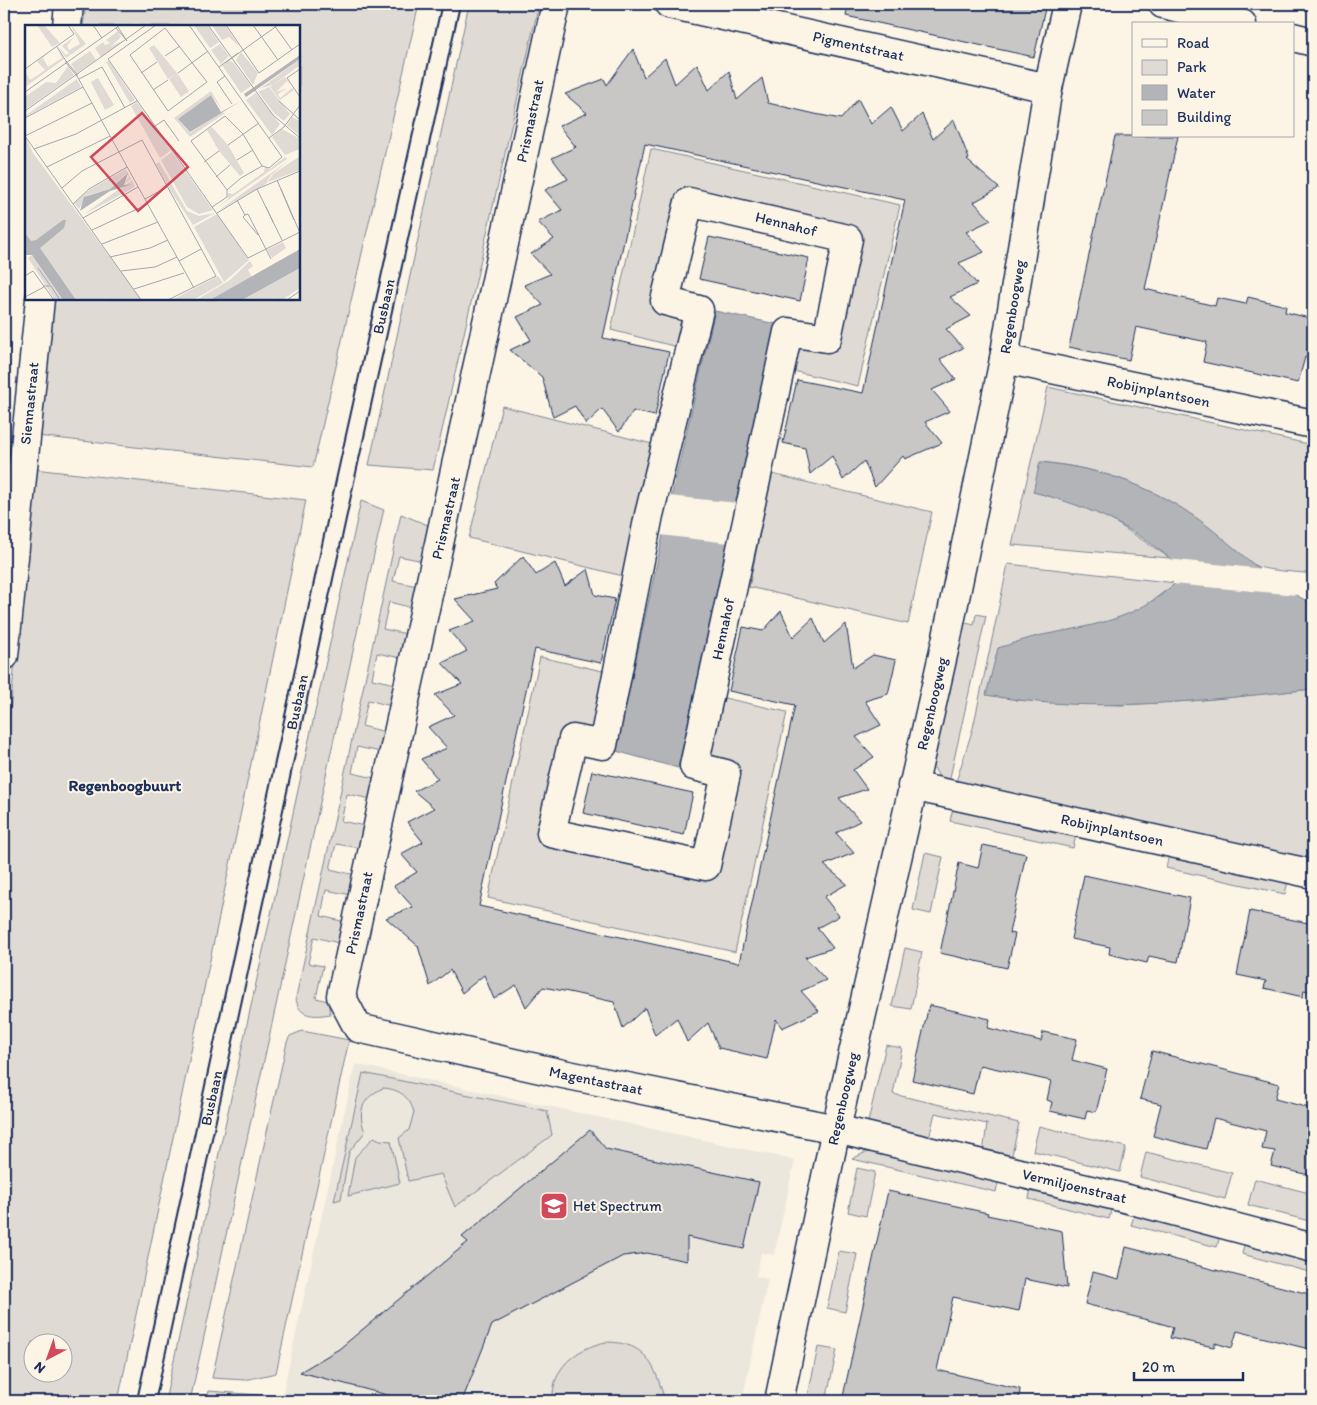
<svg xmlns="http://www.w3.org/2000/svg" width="1317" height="1405" font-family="Itim,sans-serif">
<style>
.built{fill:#ece7dc}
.green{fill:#dfdbd4;stroke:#7d8599;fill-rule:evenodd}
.water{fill:#b2b4b8;stroke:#767f94}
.pier{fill:#fcf5e5}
.building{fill:#c8c7c6;stroke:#1b2f5e}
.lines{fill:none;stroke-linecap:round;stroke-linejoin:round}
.lane-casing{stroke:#1b2f5e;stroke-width:20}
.street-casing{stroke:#1b2f5e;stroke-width:31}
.lane{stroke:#fcf5e5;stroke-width:16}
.street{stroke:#fcf5e5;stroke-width:28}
.labels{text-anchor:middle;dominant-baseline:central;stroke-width:4;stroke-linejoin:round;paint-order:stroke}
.street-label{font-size:15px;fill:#1b2f5e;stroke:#fcf5e5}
.poi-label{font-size:15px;fill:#1b2f5e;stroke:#fcf5e5;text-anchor:start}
.neighbourhood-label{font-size:16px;font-weight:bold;fill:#1b2f5e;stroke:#fcf5e5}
.inset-road{fill:none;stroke:#a2a6af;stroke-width:1}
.view{fill:#d1495b;fill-opacity:0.15;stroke:#d1495b;stroke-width:2.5}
.inset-edge{fill:none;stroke:#1b2f5e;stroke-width:2.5}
</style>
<rect width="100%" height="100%" fill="#fcf5e5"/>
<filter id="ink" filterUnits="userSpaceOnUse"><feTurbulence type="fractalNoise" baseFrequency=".02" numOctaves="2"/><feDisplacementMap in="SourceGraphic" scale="10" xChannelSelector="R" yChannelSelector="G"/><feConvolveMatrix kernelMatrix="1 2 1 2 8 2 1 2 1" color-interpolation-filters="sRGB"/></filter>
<g filter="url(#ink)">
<polygon class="built" points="355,1064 795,1160 774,1255 761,1253 756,1276 768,1279 742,1401 281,1401"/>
<g class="green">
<polygon points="86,4 419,4 313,467 37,436 53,299 299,299 299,26 83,26"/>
<polygon points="469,4 539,4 433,470 369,465"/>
<polygon points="651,149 900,205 858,386 780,368 788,332 827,338 848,239 689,202 665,301 699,310 689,350 611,330"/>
<path d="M1048,387L1313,445V574C1300,572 1267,571 1256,566C1243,560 1222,537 1209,528C1156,487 1106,469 1041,462L1034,492L1069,501L1104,515L1170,558L1012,545Z"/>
<polygon points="502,406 656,445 627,577 469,538"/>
<path d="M34,469L306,500L118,1401H4V772ZM32,1342H62V1372H32Z"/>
<polygon points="772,474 932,512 908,624 749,587"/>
<polygon points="361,501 384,510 383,513 190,1401 165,1401"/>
<path d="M401,514L430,526L423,561L399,556L393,581L417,586L413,608L389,602L383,629L407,634L401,658L377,653L372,679L396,684L391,706L368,700L362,726L386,732L381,752L357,747L352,773L375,778L371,799L347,794L341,821L365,826L360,848L336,844L330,869L355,875L351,895L326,890L321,916L345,922L339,943L314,937L308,963L323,966L316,998L328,1001L330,1014C314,1017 297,1017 296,997Z"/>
<polygon points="1008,564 1176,583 1141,609 1117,619 1084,628 1015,700 1121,705 1190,701 1313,689 1313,860 956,782 973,728"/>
<polygon points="976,614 986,616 949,782 938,775 932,764 962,622 974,625"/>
<polygon points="540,657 607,672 593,734 542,843 710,879 734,766 707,760 720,697 787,712 735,952 488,898"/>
<polygon points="953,808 1076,835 1073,848 950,821"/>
<polygon points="925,853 943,857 931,914 913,910"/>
<polygon points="1169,854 1288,881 1285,894 1166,868"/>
<polygon points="905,948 922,952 911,1009 892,1006"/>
<polygon points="302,1031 349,1040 276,1373 245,1380 212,1378 287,1042 290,1036"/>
<polygon points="886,1045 902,1048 893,1094 1019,1123 1011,1159 983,1153 987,1124 935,1113 928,1142 876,1128 868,1122"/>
<path d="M363,1073L547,1111L552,1135L455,1207L441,1174L408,1181L399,1138L409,1130L414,1112C409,1096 399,1089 383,1088C362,1098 357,1112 365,1132L349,1152L341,1199L334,1201Z"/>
<polygon points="1039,1126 1126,1147 1120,1172 1033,1151"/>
<polygon points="374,1137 380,1140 391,1141 400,1183 348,1196 355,1157"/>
<polygon points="873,1152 999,1179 996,1192 852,1159 864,1153"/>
<polygon points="1146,1152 1232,1173 1225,1199 1140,1177"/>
<polygon points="857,1168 875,1172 866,1216 848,1212"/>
<polygon points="1255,1179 1313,1194 1313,1222 1248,1205"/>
<polygon points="1031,1187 1112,1207 1109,1219 1029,1199"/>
<polygon points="1135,1213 1220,1235 1217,1247 1131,1225"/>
<polygon points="1245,1242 1313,1259 1313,1273 1242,1254"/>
<polygon points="839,1251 857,1254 845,1312 827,1308"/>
<path d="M606,1342C648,1342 655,1367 665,1401H553C551,1368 576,1348 606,1342Z"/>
<polygon points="818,1347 837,1350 826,1401 807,1401"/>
<polygon points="209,1391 271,1396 270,1401 207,1401"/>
</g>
<g class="water">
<polygon points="715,311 776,324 678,768 616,751 673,489"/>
<path d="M1040,462C1106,469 1156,487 1209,527C1243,554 1274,586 1313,604V689C1205,700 1094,715 986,695L998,648C1012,644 1027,638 1042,635C1101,624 1141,619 1186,573C1142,530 1092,507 1033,492Z"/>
</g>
<g class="pier">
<polygon points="669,496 738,503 729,543 660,535"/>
<polygon points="1167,559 1263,569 1297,595 1172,584 1182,573"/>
</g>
<g class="building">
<polygon points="848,4 1046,4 1034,57 846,16"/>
<polygon points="633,49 644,77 665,58 675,84 697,64 709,90 729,71 737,100 762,78 768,103 815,114 841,119 858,99 871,124 891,107 903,131 922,114 933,139 954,120 969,159 967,160 999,188 974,202 991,220 966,232 984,252 959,263 977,284 950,297 971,316 946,329 963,348 940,359 956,379 932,390 950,411 925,422 942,443 905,459 903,456 875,487 864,461 843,480 832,456 810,474 805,448 783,443 797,380 863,393 905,200 645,144 603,338 669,352 655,416 633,411 619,432 602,409 586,424 575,406 553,417 542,377 510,350 531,340 517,317 543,305 524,285 550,274 531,254 554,239 538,222 562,210 545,190 568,179 552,158 576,147 559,126 587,113 565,94 604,79 607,85"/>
<polygon points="1115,136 1178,136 1145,289 1215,306 1217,298 1246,304 1248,297 1286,306 1285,312 1313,319 1313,359 1305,357 1298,383 1203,362 1207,342 1136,327 1129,360 1069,347"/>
<polygon points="709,237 809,258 800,301 699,279"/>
<polygon points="523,556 536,575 555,563 565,586 588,569 595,595 615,599 601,663 535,649 479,906 739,963 795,705 729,691 743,627 763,631 781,611 793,637 813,618 824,643 846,624 853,668 873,655 896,660 888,694 865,701 881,725 856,737 874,757 853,770 867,789 839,798 860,821 836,833 854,853 824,865 847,884 824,897 839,916 817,928 833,948 805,957 826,980 801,991 819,1011 782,1028 776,1019 767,1059 719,1048 708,1023 687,1042 677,1018 655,1035 645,1008 623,1028 614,1002 569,992 543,987 526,1007 516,985 494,999 484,975 462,993 450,970 430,986 418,946 386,918 413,907 394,886 417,872 401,854 423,842 407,822 434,808 414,791 438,779 421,759 447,748 428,727 454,715 435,695 462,684 442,663 467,651 449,631 475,621 455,599 497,589 494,584"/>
<polygon points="592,771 693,793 684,835 583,813"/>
<polygon points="983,845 1026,854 1009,933 1015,934 1007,968 940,953 959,863 978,868"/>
<polygon points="1084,875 1190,898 1178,962 1149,956 1147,963 1109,954 1110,947 1071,939"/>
<polygon points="1250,911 1313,924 1313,992 1304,990 1303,997 1264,988 1266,981 1237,975"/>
<polygon points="929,1005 990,1019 988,1028 1041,1041 1043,1032 1077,1039 1072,1060 1107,1069 1096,1112 1087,1110 1085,1119 1050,1111 1052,1102 1047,1100 1051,1081 980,1065 973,1094 912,1080"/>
<polygon points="1152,1051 1279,1084 1275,1099 1313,1109 1313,1176 1271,1166 1275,1151 1262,1149 1266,1131 1214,1118 1206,1149 1153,1136 1161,1104 1140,1099"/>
<polygon points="590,1130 606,1149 759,1182 744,1249 687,1237 687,1261 647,1253 623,1256 492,1325 462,1401 410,1401 300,1372 339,1349 468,1242 462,1237"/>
<polygon points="888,1191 988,1213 987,1215 1062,1231 1067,1288 1025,1279 1019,1311 953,1297 937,1370 1020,1389 1019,1401 842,1401"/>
<polygon points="1126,1247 1313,1295 1313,1350 1237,1331 1232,1348 1215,1343 1214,1347 1170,1338 1173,1327 1163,1324 1085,1304 1093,1272 1119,1279"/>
</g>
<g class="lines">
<defs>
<g id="lane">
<path id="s1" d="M146,1401L345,481L451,4"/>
</g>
<g id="street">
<path id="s2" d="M556,4L341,996L358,1028L563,1074L836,1129L1124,1198L1313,1248"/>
<path id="s3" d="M669,4L1048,88"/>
<polyline points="1163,4 1242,24"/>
<polyline points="67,26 69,4"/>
<polyline points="1293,37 1313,42"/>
<polygon points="689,202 848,239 827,338 788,332 694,766 726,774 706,866 551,833 573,739 603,745 649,515 699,310 665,301"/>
<path id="s4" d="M1004,359L1313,424"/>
<path id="s5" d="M4,656L40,299"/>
<path id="s6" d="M912,786L1313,874"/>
<path id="s7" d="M779,1401L836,1129L947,637L1004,359L1048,88L1067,4"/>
</g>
</defs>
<use href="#lane" class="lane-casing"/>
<use href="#street" class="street-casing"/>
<use href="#lane" class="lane"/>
<use href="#street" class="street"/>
</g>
</g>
<defs>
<symbol id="school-square" viewBox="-11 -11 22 22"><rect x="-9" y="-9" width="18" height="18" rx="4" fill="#d1495b" stroke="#fcf5e5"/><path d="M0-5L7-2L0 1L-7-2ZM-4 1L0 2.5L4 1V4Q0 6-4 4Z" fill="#fff"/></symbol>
</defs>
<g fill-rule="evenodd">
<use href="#school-square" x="538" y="1190" width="32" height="32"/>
</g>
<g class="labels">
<g class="street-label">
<text stroke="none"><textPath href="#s3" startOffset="194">Pigmentstraat</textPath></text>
<text transform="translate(530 121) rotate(-78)">Prismastraat</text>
<text transform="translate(786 224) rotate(14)">Hennahof</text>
<text stroke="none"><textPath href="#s1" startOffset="1120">Busbaan</textPath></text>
<text stroke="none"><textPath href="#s7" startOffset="1119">Regenboogweg</textPath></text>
<text stroke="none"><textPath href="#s4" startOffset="158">Robijnplantsoen</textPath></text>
<text stroke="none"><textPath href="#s5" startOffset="254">Siennastraat</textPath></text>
<text transform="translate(446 518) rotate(-77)">Prismastraat</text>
<text transform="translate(723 629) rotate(-78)">Hennahof</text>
<text stroke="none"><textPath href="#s1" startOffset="715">Busbaan</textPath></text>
<text stroke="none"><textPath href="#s7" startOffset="714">Regenboogweg</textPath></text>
<text stroke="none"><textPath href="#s6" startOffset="205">Robijnplantsoen</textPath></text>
<text transform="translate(359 913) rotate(-78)">Prismastraat</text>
<text stroke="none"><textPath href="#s2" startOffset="1295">Magentastraat</textPath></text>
<text stroke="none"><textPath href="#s1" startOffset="310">Busbaan</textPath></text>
<text stroke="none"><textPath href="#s7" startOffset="309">Regenboogweg</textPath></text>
<text stroke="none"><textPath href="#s2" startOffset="1785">Vermiljoenstraat</textPath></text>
</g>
<g class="poi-label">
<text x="573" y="1206">Het Spectrum</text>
</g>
<g class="neighbourhood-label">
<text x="125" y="785">Regenboogbuurt</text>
</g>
</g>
<g transform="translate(25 25)">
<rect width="275" height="275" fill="#fcf5e5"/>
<path d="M12,0H19L35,18L27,22ZM46,0L61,19L41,33L33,21L41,30L44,28L37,21L49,12L42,21L44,25L55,19ZM169,0H182L194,17L185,23ZM187,0H200L215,22L204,12L197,15ZM93,6L96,12L86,21L99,15L76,32L70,23L78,17L80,20L85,18L81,15ZM195,19L204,31L196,39L186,25ZM129,20L152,48L143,54L124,23ZM32,23L39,34L0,62V45L3,43L0,46L5,55L13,50L20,45L12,36L21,30L18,33L23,42L37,33ZM65,26L71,35L52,48L46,39ZM216,27L233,48L228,60L211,35ZM275,34V40L248,60L236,63ZM84,36L110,75L105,78L81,37ZM204,36L208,37L226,61L216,68L197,40ZM43,41L49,50L0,85V72L21,57L31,58ZM152,48L164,66L156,72L144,54ZM260,52L266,60L262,56L251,67L262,63L253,69L255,73L267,63L269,65L255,75L245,62ZM73,53L89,80L80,85L66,57ZM52,54L56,62L0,92V91ZM244,62L265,89L259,96L249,88L233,67ZM186,66L198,86L186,70L153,94L165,108L195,87L200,88L165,112L149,93ZM231,68L255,99L247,110L221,75ZM112,77L146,125L135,133L106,81ZM267,92L275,96V111L262,100ZM187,102L203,120L195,125L203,120L219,148L215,151L194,126L182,105ZM257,104L275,114V124L260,130L247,112ZM0,111L8,128L117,275H49L0,211ZM147,127L188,185L174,189L162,182L136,135ZM275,131V145L243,157L248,149ZM260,132L262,134L190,184L203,174V168L208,169L239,147L240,142L245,144ZM263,136L246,150L241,159L193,186ZM134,137L162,186L174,191L190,188L168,200L145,165L131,139ZM101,144L106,154L99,159L104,151L101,149L85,164L61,171L54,184L49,178L64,165ZM107,155L110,162L58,190L97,162L108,159L100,160ZM192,189L224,235L199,257L169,202ZM258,217L261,223L247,233L242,225ZM7,230L38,275H30L3,233ZM225,236L228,241L223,245L227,252L186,275H171L205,255ZM275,243V263L257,275H217ZM193,251L198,258L168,275H147Z" fill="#dfdbd4"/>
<path d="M275,30V34L221,72L219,69ZM186,70L196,87L216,76L165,107L153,94ZM103,148L99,160L108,159L85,166L55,186L59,172L85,164ZM38,195H41L39,203L15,223L51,275H38L7,230H0V208L6,216L11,215ZM275,224V243L217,275H185Z" fill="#b2b4b8"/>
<path class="inset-road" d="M68,0L77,13M131,0L83,34L223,233L275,207M164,0L257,132L244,143L237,141L216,153L202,165V172L187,182M183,0L248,90L275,113M201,0L234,48L275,19M228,0L253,35M249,0L267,25M91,3L102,16L93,2M140,3L182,57L143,86L105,30ZM32,22L41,36M140,31L155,21M41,36L52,49V51L41,38ZM200,38L253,0M194,42L213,28M0,44L49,9L43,0M275,44L262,53L275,72M116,48L132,37M153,48L183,26M52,51L169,263M200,51L192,57L207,79M54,54L77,42L100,83M128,65L143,55M0,67L95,0M254,76L275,95M67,78L0,111L116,275M0,86L121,0M0,93L58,62M130,101L139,95L154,116M244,113L259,102L275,80M203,120L234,98M9,124L51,109L112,76M212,135L228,125M179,137L194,126M22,142L85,111M191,152L205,140M252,155L269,195M37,163L57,146L117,115L191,251L143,275M232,164L257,215M256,164L275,208M202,165L166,116L200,91L218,109L237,141M120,174L142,162M212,175L220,190L218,192L233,210M48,179L64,164L102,142M241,182L248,197M192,188L232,164L275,146M220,190L223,189L246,234M58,193L113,162M67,205L123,179M77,219L133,197M85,232L125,223L143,215M154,236L176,224M13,243L25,260M96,246L130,242L152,232M0,251L8,246L29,275M18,261H26L35,275M109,264L159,248M0,272L19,262M262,275L275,266"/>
<path class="view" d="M117,88L163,142L113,186L66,132Z"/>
<rect width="275" height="275" class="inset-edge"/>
</g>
<rect width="1317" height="1405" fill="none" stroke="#fcf5e5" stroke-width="20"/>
<rect x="10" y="10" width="1297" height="1385" fill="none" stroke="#1b2f5e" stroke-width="2" filter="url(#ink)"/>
<rect x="1132" y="22" width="162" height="115" fill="#fcf5e5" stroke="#a2a6af"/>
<rect x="1142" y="39" width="25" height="8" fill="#fcf5e5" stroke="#a2a6af"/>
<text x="1177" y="48" font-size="15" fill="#1b2f5e">Road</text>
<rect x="1142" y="60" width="25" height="15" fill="#dfdbd4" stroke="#a2a6af"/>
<text x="1177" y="72" font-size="15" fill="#1b2f5e">Park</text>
<rect x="1142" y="85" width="25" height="15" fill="#b2b4b8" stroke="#a2a6af"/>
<text x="1177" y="98" font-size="15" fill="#1b2f5e">Water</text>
<rect x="1142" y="110" width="25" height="15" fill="#c8c7c6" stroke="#a2a6af"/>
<text x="1177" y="122" font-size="15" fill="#1b2f5e">Building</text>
<g transform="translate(48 1358) rotate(221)"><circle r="24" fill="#fcf5e5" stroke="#a2a6af"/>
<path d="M0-4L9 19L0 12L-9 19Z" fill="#d1495b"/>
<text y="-8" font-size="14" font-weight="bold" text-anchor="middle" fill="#1b2f5e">N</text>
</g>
<path d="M1134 1372v8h109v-8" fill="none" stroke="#1b2f5e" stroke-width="2.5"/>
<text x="1142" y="1372" font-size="15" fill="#1b2f5e" stroke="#fcf5e5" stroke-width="4" paint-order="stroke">20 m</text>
</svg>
